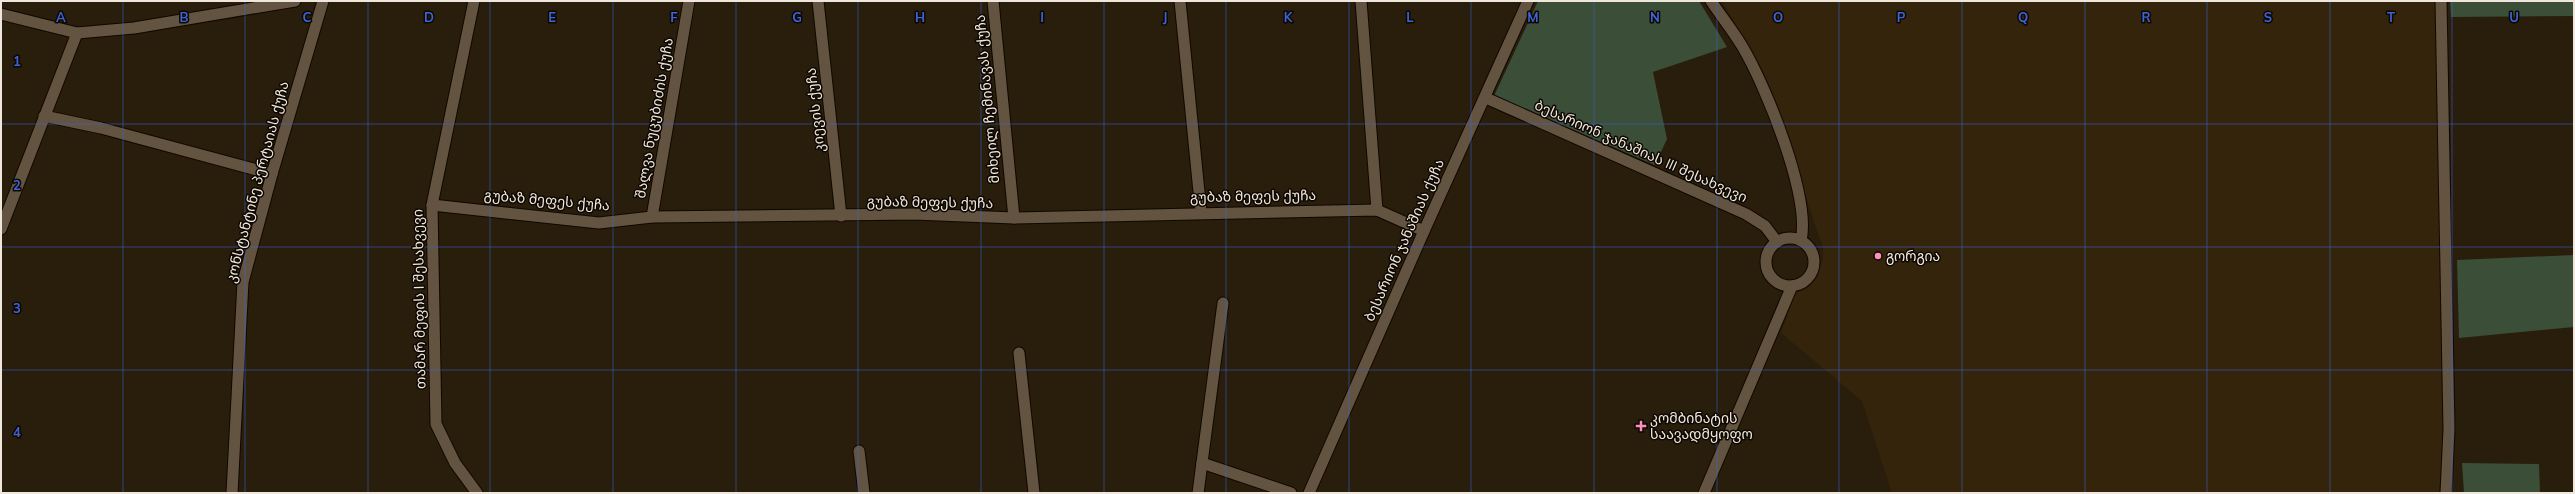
<svg xmlns="http://www.w3.org/2000/svg" width="2575" height="494" font-family="Mulish,'Noto Sans Georgian',sans-serif">
<style>
.built{fill:#35240c}
.green{fill:#3a4e38}
.lines{fill:none;stroke-linecap:round;stroke-linejoin:round}
.minor-casing{stroke:#120700;stroke-width:13}
.minor{stroke:#625440;stroke-width:11}
.grid{fill:none;stroke:#3d65d9;stroke-width:1;stroke-opacity:0.55}
.poi-dot{fill:#fe8ebb;stroke:#0e0803;stroke-width:1.5}
.labels{text-anchor:middle;dominant-baseline:central;stroke-width:3;stroke-linejoin:round;paint-order:stroke}
.street-label{font-size:14px;fill:#f0e7dc;stroke:#0e0803}
.poi-label{font-size:14px;fill:#f0e7dc;stroke:#0e0803;text-anchor:start}
.grid-label{font-size:13px;text-anchor:middle;font-weight:bold;fill:#3d65d9;stroke:#0e0803;stroke-width:3;stroke-linejoin:round;paint-order:stroke}
</style>
<rect width="100%" height="100%" fill="#291d0b"/>
<polygon class="built" points="1722,1 2435,1 2445,429 2439,493 1892,493 1862,401 1781,333 1795,293 1808,288 1817,277 1823,259 1823,248 1763,71"/>
<g class="green">
<polygon points="1538,1 1699,1 1727,47 1653,72 1667,139 1655,165 1494,96"/>
<polygon points="2450,1 2574,1 2574,16 2451,17"/>
<polygon points="2574,255 2574,327 2459,338 2457,260"/>
<polygon points="2462,463 2539,464 2540,493 2464,493"/>
</g>
<g class="lines">
<defs>
<g id="minor">
<polyline points="474,1 432,205 436,424 455,463 477,493"/>
<polyline points="818,1 841,216"/>
<polyline points="993,1 1014,218"/>
<polyline points="1180,1 1201,212"/>
<polyline points="1361,1 1377,210"/>
<path d="M1711,1C1721,16 1733,31 1742,46C1766,86 1811,197 1801,241"/>
<polyline points="2441,1 2449,429 2446,493"/>
<polyline points="1,14 77,33 134,28 295,1"/>
<polyline points="1486,98 1746,214 1765,226 1777,242"/>
<polyline points="44,116 101,128 272,174"/>
<polyline points="432,205 599,223 652,217 914,214 1014,218 1377,210 1424,231"/>
<polyline points="652,217 689,1"/>
<polyline points="1,229 77,33"/>
<circle cx="1790" cy="262" r="24"/>
<polyline points="1019,353 1034,493"/>
<polyline points="859,451 864,493"/>
<polyline points="1202,463 1291,493"/>
<polyline points="232,493 243,282 272,174 323,1"/>
<polyline points="1198,493 1223,303"/>
<polyline points="1309,493 1424,231 1528,1"/>
<polyline points="1704,493 1792,286"/>
</g>
</defs>
<use href="#minor" class="minor-casing"/>
<use href="#minor" class="minor"/>
</g>
<path class="grid" d="M123,1V493M245,1V493M368,1V493M490,1V493M613,1V493M736,1V493M858,1V493M981,1V493M1104,1V493M1226,1V493M1349,1V493M1471,1V493M1594,1V493M1717,1V493M1839,1V493M1962,1V493M2085,1V493M2207,1V493M2330,1V493M2452,1V493M1,124H2574M1,247H2574M1,370H2574"/>
<g class="poi-dot">
<circle cx="1878" cy="256" r="4"/>
<path d="M1639 420h4v4h4v4h-4v4h-4v-4h-4v-4h4z"/>
</g>
<g class="labels">
<g class="street-label">
<text transform="translate(987 99) rotate(-95)">მიხეილ ჩემინავას ქუჩა</text>
<text transform="translate(815 110) rotate(-96)">კიევის ქუჩა</text>
<text transform="translate(654 118) rotate(-80)">შალვა ნუცუბიძის ქუჩა</text>
<text transform="translate(1641 151) rotate(24)">ბესარიონ ჯანაშიას III შესახვევი</text>
<text transform="translate(257 182) rotate(-75)">კონსტანტინე პერტაიას ქუჩა</text>
<text transform="translate(1253 196) rotate(-1)">გუბაზ მეფეს ქუჩა</text>
<text transform="translate(547 200) rotate(5)">გუბაზ მეფეს ქუჩა</text>
<text transform="translate(930 202) rotate(1)">გუბაზ მეფეს ქუჩა</text>
<text transform="translate(1404 240) rotate(-66)">ბესარიონ ჯანაშიას ქუჩა</text>
<text transform="translate(419 299) rotate(-91)">თამარ მეფის I შესახვევი</text>
</g>
<g class="poi-label">
<text x="1886" y="256">გორგია</text>
<text x="1650" y="418">კომბინატის<tspan x="1650" dy="16">საავადმყოფო</tspan></text>
</g>
</g>
<g class="grid-label">
<text x="61" y="22">A</text>
<text x="184" y="22">B</text>
<text x="307" y="22">C</text>
<text x="429" y="22">D</text>
<text x="552" y="22">E</text>
<text x="674" y="22">F</text>
<text x="797" y="22">G</text>
<text x="920" y="22">H</text>
<text x="1042" y="22">I</text>
<text x="1165" y="22">J</text>
<text x="1288" y="22">K</text>
<text x="1410" y="22">L</text>
<text x="1533" y="22">M</text>
<text x="1655" y="22">N</text>
<text x="1778" y="22">O</text>
<text x="1901" y="22">P</text>
<text x="2023" y="22">Q</text>
<text x="2146" y="22">R</text>
<text x="2268" y="22">S</text>
<text x="2391" y="22">T</text>
<text x="2514" y="22">U</text>
<text x="17" y="66">1</text>
<text x="17" y="190">2</text>
<text x="17" y="313">3</text>
<text x="17" y="437">4</text>
</g>
<rect width="2575" height="494" fill="none" stroke="#f0e7dc" stroke-width="4"/>
</svg>
